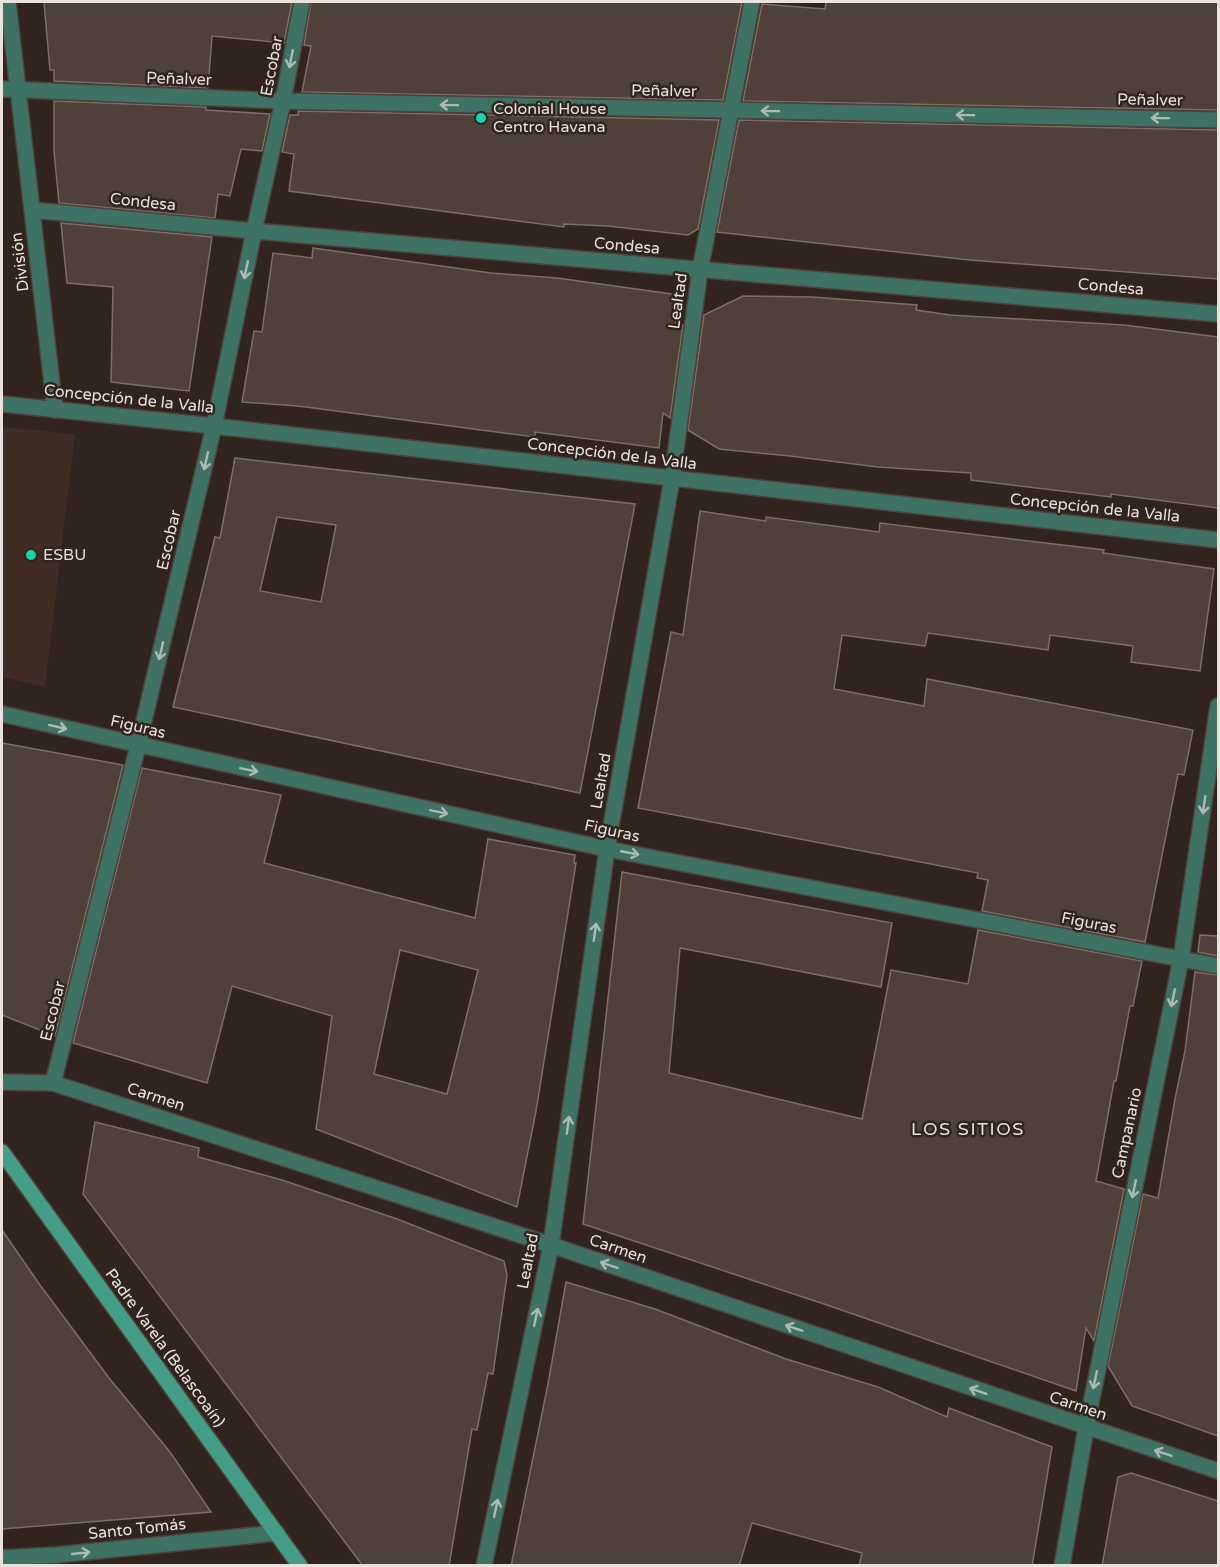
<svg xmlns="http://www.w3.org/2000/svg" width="1220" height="1567" font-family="'Varela Round',sans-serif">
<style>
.built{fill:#402c23}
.building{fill:#4f403a;stroke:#7e6e67;stroke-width:1.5;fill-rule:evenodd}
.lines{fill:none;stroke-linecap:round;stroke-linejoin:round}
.street-casing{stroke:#4f423d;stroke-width:18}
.secondary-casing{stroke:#4f423d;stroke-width:18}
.street{stroke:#3e7265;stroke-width:15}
.secondary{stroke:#439d87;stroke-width:15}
.oneway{stroke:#aebab3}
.poi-dot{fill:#18d5b2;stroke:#31241e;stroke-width:2}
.labels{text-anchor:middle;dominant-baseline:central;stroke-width:5;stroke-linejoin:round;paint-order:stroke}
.street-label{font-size:16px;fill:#eae1dd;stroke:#31241e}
.poi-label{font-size:16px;fill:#eae1dd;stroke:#31241e;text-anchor:start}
.neighbourhood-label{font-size:18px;letter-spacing:1.5px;fill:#eae1dd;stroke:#31241e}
</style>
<rect width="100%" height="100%" fill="#31241e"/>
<polygon class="built" points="2,427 75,434 45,687 2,677"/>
<g class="building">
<polygon points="44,2 292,2 284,43 212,36 208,88 54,81 54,70 50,70"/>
<polygon points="311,2 742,2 723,100 302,92 311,46 304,45"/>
<polygon points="826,2 1218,2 1218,110 743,101 762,4 825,9"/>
<polygon points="54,101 206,107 206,110 270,114 262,151 241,149 230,196 218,194 215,218 59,203 54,151"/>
<polygon points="298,111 719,120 698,229 688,235 608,226 564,224 564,227 289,191 294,154 282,152 290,115 298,115"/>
<polygon points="739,120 1218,130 1218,279 970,260 717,232"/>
<polygon points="61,223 212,237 189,391 111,382 113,287 67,283"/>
<polygon points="313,248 491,273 557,278 679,295 675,329 683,325 670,418 663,413 659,448 535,432 535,437 298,406 242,402 254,331 262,332 273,253 312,258"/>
<polygon points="743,296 812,297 917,305 916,310 950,315 1124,325 1218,337 1218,508 1111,494 1111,497 971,480 971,473 878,467 790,456 719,449 688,430 704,315"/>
<path d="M235,458L635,504L580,793L173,707L215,537L220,538ZM277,517L336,525L321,602L260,591Z"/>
<polygon points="700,511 766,521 766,517 879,532 880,523 1104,550 1103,553 1214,569 1200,671 1131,662 1133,646 1050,635 1048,650 928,633 925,646 842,635 834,689 924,706 927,679 1193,730 1184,775 1178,774 1145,942 982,911 988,880 977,878 978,873 638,808 671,632 683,635"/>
<polygon points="2,743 123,765 55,1036 2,1015"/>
<path d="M142,768L281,795L264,863L475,918L488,839L575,855L574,863H576L536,1111L517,1207L316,1129L332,1016L232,986L207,1083L73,1043ZM400,950L478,970L447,1094L374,1074Z"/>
<polygon points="622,872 892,923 881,987 680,948 669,1073 862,1119 891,970 968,984 978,930 1142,961 1133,1006 1130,1006 1116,1081 1114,1081 1096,1181 1124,1189 1094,1341 1086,1328 1076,1391 827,1305 583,1224"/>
<polygon points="1200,935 1218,936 1218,956 1198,952"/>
<polygon points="1195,972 1218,975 1218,1436 1132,1406 1108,1366 1143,1194 1158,1198 1175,1099 1185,1051"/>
<polygon points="95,1122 199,1148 198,1157 282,1180 397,1219 504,1261 507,1275 493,1374 488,1373 477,1430 472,1429 449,1566 363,1566 83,1194"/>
<polygon points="2,1230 40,1285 109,1378 170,1452 211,1512 2,1529"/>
<polygon points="566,1282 655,1309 786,1359 878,1387 947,1417 949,1408 1052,1447 1032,1566 859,1566 862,1553 752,1523 739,1566 511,1566 548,1384"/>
<polygon points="1131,1473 1218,1501 1218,1566 1102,1566 1118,1477"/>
</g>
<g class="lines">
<defs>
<g id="street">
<polyline points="8,2 55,410"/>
<polyline points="2,89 283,101 1218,120"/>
<polyline points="32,210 254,231 1218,314"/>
<polyline points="2,404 214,426 1218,540"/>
<polyline points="2,714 607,849 1218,966"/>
<polyline points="2,1082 53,1083 551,1245 1218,1471"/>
<polyline points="53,1083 138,746 214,426 254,231 283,101 302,2"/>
<polyline points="2,1558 56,1555 277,1533"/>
<polyline points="484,1566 551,1245 607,849 672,479 700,270 752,2"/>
<polyline points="1062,1566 1086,1428 1181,959 1218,706"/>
</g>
<polyline id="secondary" points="2,1152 300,1566"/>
</defs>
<use href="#street" class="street-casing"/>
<use href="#secondary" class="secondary-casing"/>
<use href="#street" class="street"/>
<use href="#secondary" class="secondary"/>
</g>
<defs><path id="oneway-shaft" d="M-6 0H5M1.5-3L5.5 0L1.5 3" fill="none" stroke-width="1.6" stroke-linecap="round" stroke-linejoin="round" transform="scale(1.5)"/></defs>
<g class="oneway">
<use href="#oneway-shaft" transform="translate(291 59) rotate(101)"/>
<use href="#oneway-shaft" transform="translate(449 105) rotate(-179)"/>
<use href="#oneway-shaft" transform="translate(770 111) rotate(-179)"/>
<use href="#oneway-shaft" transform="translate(965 115) rotate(-179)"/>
<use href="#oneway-shaft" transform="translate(1160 118) rotate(-179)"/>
<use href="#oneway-shaft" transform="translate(246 270) rotate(102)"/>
<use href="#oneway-shaft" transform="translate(206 461) rotate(103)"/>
<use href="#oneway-shaft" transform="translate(161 651) rotate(103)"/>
<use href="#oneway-shaft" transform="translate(58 727) rotate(13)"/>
<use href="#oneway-shaft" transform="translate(249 770) rotate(12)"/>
<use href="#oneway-shaft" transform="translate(1204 805) rotate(98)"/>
<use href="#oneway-shaft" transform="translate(439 812) rotate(12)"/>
<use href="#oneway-shaft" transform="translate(630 853) rotate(11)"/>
<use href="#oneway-shaft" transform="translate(595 932) rotate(-82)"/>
<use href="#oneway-shaft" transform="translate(1173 998) rotate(102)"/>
<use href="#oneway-shaft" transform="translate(568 1125) rotate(-82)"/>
<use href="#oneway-shaft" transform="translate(1134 1189) rotate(102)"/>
<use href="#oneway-shaft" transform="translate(609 1265) rotate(-161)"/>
<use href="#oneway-shaft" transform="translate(536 1317) rotate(-78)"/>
<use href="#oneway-shaft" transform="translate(794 1328) rotate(-161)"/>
<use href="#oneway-shaft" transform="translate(1095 1380) rotate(102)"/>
<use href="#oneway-shaft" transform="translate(978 1391) rotate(-161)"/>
<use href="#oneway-shaft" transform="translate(1163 1453) rotate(-162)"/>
<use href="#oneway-shaft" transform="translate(496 1508) rotate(-78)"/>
<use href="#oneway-shaft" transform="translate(81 1553) rotate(-6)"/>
</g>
<g class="poi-dot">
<circle cx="481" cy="118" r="6"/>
<circle cx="31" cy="555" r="6"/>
</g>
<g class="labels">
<g class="street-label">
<text transform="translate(272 66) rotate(-79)">Escobar</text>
<text transform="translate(179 79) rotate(2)">Peñalver</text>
<text transform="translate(664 91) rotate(1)">Peñalver</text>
<text transform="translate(1150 100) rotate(1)">Peñalver</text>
<text transform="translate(143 202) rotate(6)">Condesa</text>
<text transform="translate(627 246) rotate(5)">Condesa</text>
<text transform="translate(20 262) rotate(-97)">División</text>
<text transform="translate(1111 287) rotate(5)">Condesa</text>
<text transform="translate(678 301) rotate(-82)">Lealtad</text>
<text transform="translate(129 399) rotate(6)">Concepción de la Valla</text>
<text transform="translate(612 454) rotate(7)">Concepción de la Valla</text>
<text transform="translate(1095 508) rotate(6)">Concepción de la Valla</text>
<text transform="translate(169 540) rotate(-77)">Escobar</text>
<text transform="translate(138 727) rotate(13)">Figuras</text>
<text transform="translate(601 781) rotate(-80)">Lealtad</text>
<text transform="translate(612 831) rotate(12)">Figuras</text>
<text transform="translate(1089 923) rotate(11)">Figuras</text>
<text transform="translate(53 1011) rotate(-76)">Escobar</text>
<text transform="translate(156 1097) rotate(18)">Carmen</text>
<text transform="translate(1127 1133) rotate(-78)">Campanario</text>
<text transform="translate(618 1249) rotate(19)">Carmen</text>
<text transform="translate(528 1261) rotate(-79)">Lealtad</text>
<text transform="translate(165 1348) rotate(54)">Padre Varela (Belascoaín)</text>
<text transform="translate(1078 1406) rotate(19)">Carmen</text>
<text transform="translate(137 1529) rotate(-6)">Santo Tomás</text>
</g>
<g class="poi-label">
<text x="493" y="109">Colonial House<tspan x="493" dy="18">Centro Havana</tspan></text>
<text x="43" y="555">ESBU</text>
</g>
<g class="neighbourhood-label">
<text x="968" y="1129">LOS SITIOS</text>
</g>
</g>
<rect width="1220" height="1567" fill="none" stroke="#eae1dd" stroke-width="6"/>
</svg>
